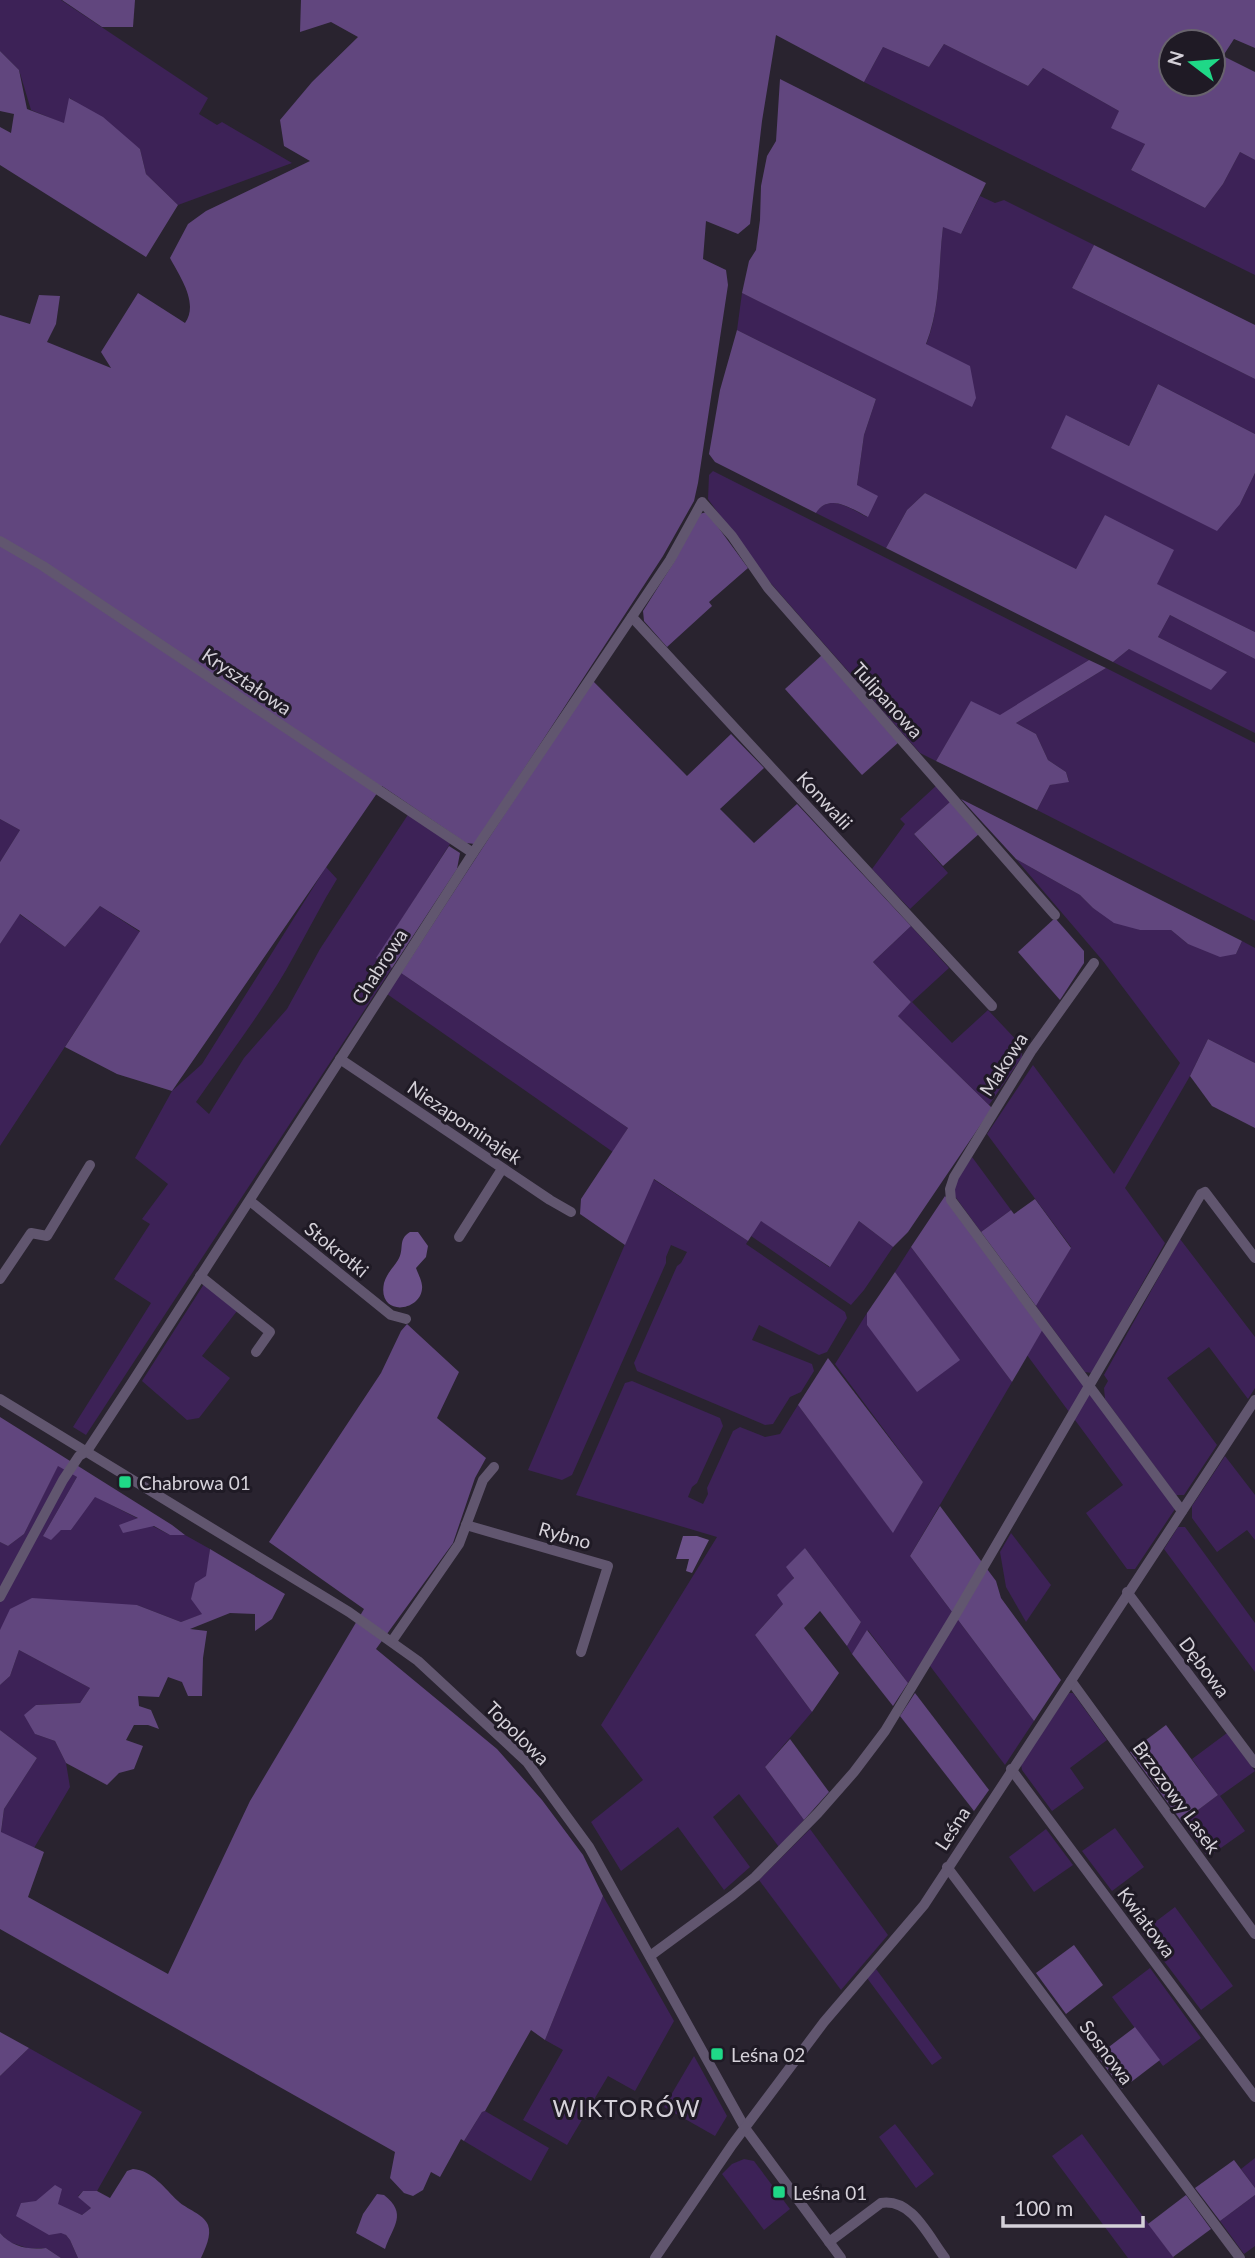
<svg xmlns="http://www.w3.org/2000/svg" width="1255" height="2258" font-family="Lato,sans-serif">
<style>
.green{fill:#3d2257}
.forest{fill:#61467e;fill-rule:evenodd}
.water{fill:#6c518a}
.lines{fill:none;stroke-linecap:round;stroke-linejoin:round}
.minor{stroke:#61566f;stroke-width:10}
.poi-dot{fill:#1fd887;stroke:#1f1a25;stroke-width:2.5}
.labels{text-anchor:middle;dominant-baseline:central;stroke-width:6;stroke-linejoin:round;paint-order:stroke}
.street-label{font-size:19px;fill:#d5d1d9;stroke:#1f1a25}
.poi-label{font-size:19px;fill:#d5d1d9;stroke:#1f1a25;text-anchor:start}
.quarter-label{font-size:23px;letter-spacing:2px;fill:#d5d1d9;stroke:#1f1a25}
</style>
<rect width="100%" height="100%" fill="#29232f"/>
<g class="green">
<polygon points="0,0 61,0 208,98 199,114 217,125 222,122 292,163 178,205 146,174 140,149 70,98 65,124 31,110 19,70 0,51"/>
<polygon points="944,44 1028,86 1043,68 1119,111 1145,144 1131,170 1205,208 1223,184 1240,152 1255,160 1255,275 864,82 883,47 929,67"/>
<path d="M980,196L995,203L1004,200L1094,245L1072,288L1255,379V434L1158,384L1129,446L1066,415L1240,504L1255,473V632L1156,584L1106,516L1076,569L925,493L907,510L886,548L816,513C829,492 851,509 867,517L857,485L864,435L876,399L737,330L742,293L971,406L926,345C941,307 938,266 943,226L961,234Z"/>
<polygon points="713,471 1089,660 1000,716 971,702 936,761 920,753 761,572 708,499 709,475"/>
<polygon points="1170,615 1255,659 1255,733 1113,662 1129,649 1226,672 1158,637"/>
<polygon points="1106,668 1255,743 1255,921 1037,810 1050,785 1069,781 1066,772 1048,760 1036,734 1016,723"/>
<polygon points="937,785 951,801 914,834 948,873 910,909 872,869 905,824 900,819"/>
<path d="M413,807L455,836L377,958L392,968L86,1435L73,1427L151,1303L114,1279L150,1224L142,1219L168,1184L135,1158L172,1091L202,1064L326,867L337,879C322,903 309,929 295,954C267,1006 230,1053 196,1102L209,1114L244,1058L287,1009L320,949Z"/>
<polygon points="0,819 20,830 0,862"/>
<polygon points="1016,859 1080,895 1093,908 1140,930 1171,930 1188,944 1236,954 1242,941 1255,948 1255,1063 1208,1039 1190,1076 1125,1188 1165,1243 1092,1373 1085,1372 1036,1306 1071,1247 987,1134 1033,1065 1114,1174 1180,1063 1103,961"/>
<polygon points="100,906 140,932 0,1146 0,944 19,914 65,947"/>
<polygon points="911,926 949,968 912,1002 952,1043 988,1010 1021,1045 1022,1057 989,1105 897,1015 911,1002 873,962"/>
<polygon points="401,973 628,1128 613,1152 387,994"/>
<polygon points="972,1157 1011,1210 981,1232 954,1195 955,1182"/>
<polygon points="653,1179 748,1241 746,1244 845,1312 847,1318 827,1352 819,1355 759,1325 752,1340 812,1364 814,1371 801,1392 790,1397 773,1424 765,1425 637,1371 634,1363 677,1266 681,1263 687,1252 671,1245 666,1257 666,1263 572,1475 562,1480 528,1470"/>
<polygon points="760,1220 829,1267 859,1221 893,1247 864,1290 851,1305 751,1236"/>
<polygon points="1180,1239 1255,1337 1255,1388 1248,1399 1209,1347 1167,1378 1217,1445 1184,1495 1176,1495 1105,1399 1104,1388 1108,1381 1104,1375"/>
<polygon points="911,1247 1012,1382 910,1556 1034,1721 1005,1765 924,1658 908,1683 868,1630 852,1654 847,1646 861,1622 805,1548 783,1604 755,1635 812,1712 765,1767 804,1820 779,1847 739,1794 713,1817 750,1867 724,1890 678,1827 621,1871 591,1822 643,1780 601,1725 717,1537 576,1495 625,1383 632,1381 720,1418 723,1426 697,1483 692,1487 688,1497 703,1504 708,1494 707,1488 733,1431 740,1427 765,1437 780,1434 798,1405 893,1532 923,1482 835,1364 867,1313 867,1325 959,1360 895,1272"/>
<polygon points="204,1284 237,1311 202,1356 230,1378 199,1418 187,1420 142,1381"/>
<polygon points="1043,1329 1175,1509 1135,1569 1127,1569 1086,1513 1123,1485 1027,1355"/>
<polygon points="1225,1456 1255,1495 1255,1540 1247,1530 1217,1552 1192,1518 1192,1506"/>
<polygon points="58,1465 77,1477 43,1536 61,1530 71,1530 94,1496 170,1535 185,1535 210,1549 203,1614 181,1622 137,1605 0,1630 0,1542 8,1546 24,1534"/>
<polygon points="1178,1527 1185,1527 1255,1623 1255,1672 1164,1549"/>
<polygon points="1011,1533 1051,1585 1026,1622 1006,1587 1000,1552"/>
<polygon points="19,1650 90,1688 80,1703 36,1705 35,1734 55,1741 66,1763 70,1787 34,1848 1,1833 4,1809 37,1758 0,1730 0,1685 10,1676"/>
<polygon points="1069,1693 1073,1693 1107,1740 1070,1768 1084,1788 1052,1811 1022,1770 1021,1764"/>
<polygon points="1227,1733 1255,1771 1220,1796 1245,1831 1208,1857 1182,1822 1218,1795 1192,1759"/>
<polygon points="1115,1828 1144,1867 1112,1891 1082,1851"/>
<polygon points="810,1829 888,1935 841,1990 759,1880"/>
<polygon points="1046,1829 1073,1865 1034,1892 1009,1857"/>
<polygon points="603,1896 674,2021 635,2091 608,2076 567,2145 523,2120 563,2050 545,2040"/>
<polygon points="1175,1907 1233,1986 1201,2010 1142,1932"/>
<polygon points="1150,1968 1201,2038 1163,2066 1112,1997"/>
<polygon points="876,1969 942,2058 932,2065 867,1978"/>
<path d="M29,2048L142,2112L97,2191H83L78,2196L91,2208L82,2215C58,2204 47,2201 21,2203L66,2235L70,2240L78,2258H61L46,2248H27L9,2242L0,2233V2076Z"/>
<polygon points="694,2056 727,2116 715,2136 664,2107"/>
<polygon points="485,2111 549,2148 531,2181 464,2141 482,2112"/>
<polygon points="895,2124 934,2174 916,2188 879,2137"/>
<polygon points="1082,2134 1174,2258 1128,2258 1052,2156"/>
<polygon points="1255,2158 1255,2188 1241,2169"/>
<polygon points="744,2159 754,2161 790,2209 764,2230 722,2174 732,2164"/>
<polygon points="1255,2195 1255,2246 1244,2254 1220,2221"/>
</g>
<g class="forest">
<polygon points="62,0 135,0 133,27 102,27"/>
<path d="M301,0H1255V48L1234,39L1223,56L1255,72V160L1240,152L1223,184L1205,208L1131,170L1145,144L1111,128L1119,111L1043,68L1028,86L944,44L929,67L883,47L864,82L776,35L762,121L750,224L738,234L706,221L703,259L726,270L728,285L698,483L694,501L663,556L475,844L466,843L382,786L172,1091L117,1074L65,1047L140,931L100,906L65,947L20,914L0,944V862L20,830L0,819V315L30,324L39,295L60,296L56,324L47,342L111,368L101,352L138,293L185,323C199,303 180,277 170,258L188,224L206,211L310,161L284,146L280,120L312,82L358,37L331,22L300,32ZM1171,42H1213V84H1171Z"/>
<polygon points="0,51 19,70 27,109 64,123 69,98 103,117 140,149 146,174 178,205 146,257 0,165 0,127 11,133 14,114 0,111"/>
<path d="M780,79L986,183L961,234L943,227C938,267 941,306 926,344L970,366L976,398L972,407L742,293L749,261L756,250L760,220L761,186L767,156L776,141Z"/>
<polygon points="1094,245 1255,325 1255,379 1072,288"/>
<path d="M737,330L876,399L864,435L857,485L878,496L868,517C852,509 829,492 816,513L715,462L709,454L720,390Z"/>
<polygon points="1158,384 1255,434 1255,473 1240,504 1217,531 1051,448 1066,415 1129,446"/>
<polygon points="925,493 1076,569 1105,515 1174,550 1157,584 1255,632 1255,659 1170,615 1158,637 1227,672 1211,690 1129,649 1113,662 886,548 907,510"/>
<polygon points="707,512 748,568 709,602 712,606 667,647 644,621 643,611 674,562 699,514"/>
<polygon points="822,655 899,742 862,775 785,689"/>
<polygon points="1089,660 1106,668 1016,723 1036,734 1048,760 1066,772 1069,782 1050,785 1037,810 936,761 971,701 1000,715"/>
<polygon points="592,680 687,776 731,734 764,768 720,809 754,843 797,804 911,926 873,962 911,1002 898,1016 992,1108 908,1232 893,1247 859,1221 830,1267 761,1221 748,1241 654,1179 625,1245 580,1214 581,1199 628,1128 401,973"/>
<polygon points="961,799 1242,941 1236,954 1220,957 1188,944 1171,930 1140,930 1114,923 1093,908 1080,895 1016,859"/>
<polygon points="951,801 980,833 943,866 914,834"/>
<polygon points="449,846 460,853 457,869 392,968 376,958"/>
<polygon points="1055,918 1084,951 1084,963 1060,1000 1018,952"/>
<polygon points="1208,1039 1255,1063 1255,1128 1212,1106 1190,1076"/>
<polygon points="945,1196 1043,1329 1012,1382 911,1247"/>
<polygon points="1035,1199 1071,1248 1036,1306 981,1232 1011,1210 1014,1214"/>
<polygon points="895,1272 960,1360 917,1392 867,1325 867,1313"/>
<polygon points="407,1324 459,1372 437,1418 486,1458 475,1478 453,1543 376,1649 497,1749 542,1800 583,1855 603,1896 545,2040 531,2030 485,2111 482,2112 464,2141 461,2139 440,2177 431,2172 423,2190 413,2196 404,2193 390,2178 395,2152 0,1929 0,1730 37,1758 4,1809 1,1832 44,1852 28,1897 168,1974 250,1801 364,1609 269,1542 381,1373 401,1331"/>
<polygon points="828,1358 923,1482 893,1533 798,1405"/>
<polygon points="0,1417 172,1525 185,1535 170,1535 154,1526 123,1533 119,1525 138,1518 95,1497 71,1530 61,1530 51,1540 43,1536 77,1477 58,1466 24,1534 8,1546 0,1542"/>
<polygon points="940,1506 996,1581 1001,1598 1061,1680 1034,1721 910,1556"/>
<polygon points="805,1548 861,1622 847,1646 820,1611 804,1628 839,1673 812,1712 755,1635 783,1604 777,1595 794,1578 786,1567"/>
<polygon points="210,1549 285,1594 272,1619 255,1631 255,1614 230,1613 190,1629 207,1631 203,1658 202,1696 188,1696 182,1682 168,1677 159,1697 138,1696 139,1706 151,1710 159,1729 148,1725 134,1725 126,1740 143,1746 134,1769 119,1773 107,1785 66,1763 55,1741 35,1734 24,1715 36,1705 80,1703 90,1688 19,1650 10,1676 0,1685 0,1630 10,1609 32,1598 137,1605 181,1622 202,1614 191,1599 195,1583 206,1576"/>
<polygon points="867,1630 908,1683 893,1706 852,1654"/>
<polygon points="915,1693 989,1790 974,1811 900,1716"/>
<polygon points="1166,1725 1218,1795 1182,1822 1130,1752"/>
<polygon points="790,1739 829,1792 804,1820 765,1767"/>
<polygon points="1074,1945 1103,1985 1066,2014 1036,1973"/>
<polygon points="1135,2027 1160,2060 1122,2089 1097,2056"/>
<polygon points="0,2032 29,2048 0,2076"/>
<polygon points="1234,2160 1255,2188 1255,2195 1220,2221 1195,2188"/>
<path d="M133,2169C152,2170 165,2189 178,2201C186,2209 204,2214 208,2225C212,2235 205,2249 201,2258H78L70,2240L66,2235L61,2233L49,2235L16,2216L21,2203L36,2201L55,2185L62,2189L58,2204L82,2215L91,2208L78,2197L83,2191H97L110,2198L127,2171Z"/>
<path d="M377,2194L384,2195C408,2214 393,2226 385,2249L356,2233L363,2214Z"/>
<polygon points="1186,2195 1211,2229 1173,2257 1148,2224"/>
<path d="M0,2233C12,2247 28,2250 46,2248L61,2258H0Z"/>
</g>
<g class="water">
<path d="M410,1232H418L428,1246L426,1257L416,1268C418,1274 423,1282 422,1289C420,1312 377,1317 384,1283C387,1273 393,1268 398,1260C405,1249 397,1240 410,1232Z"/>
<polygon points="683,1536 697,1536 709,1540 692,1573 686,1571 689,1559 676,1559"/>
</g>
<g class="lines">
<g class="minor">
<polyline points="0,541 43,566 473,853"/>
<polyline points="632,617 992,1006"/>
<polyline points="1094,963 1032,1050 954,1177 950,1189 951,1200 1182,1511"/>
<polyline points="340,1059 550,1200 571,1212"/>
<polyline points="250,1201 391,1315 406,1319"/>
<polyline points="459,1237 502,1169"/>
<polyline points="200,1276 270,1332 256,1352"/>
<polyline points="0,1279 31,1233 47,1236 90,1165"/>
<polyline points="0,1399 349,1612 418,1661 527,1762 589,1847 745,2128 841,2258"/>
<polyline points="466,1525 608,1566 581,1652"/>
<polyline points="1127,1592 1255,1763"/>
<polyline points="0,1597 63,1480 79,1456 87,1451 133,1381 473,853 670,560 702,502 732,536 768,588 1055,915"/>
<polyline points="392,1641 459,1544 483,1480 494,1467"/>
<polyline points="1071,1681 1255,1934"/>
<polyline points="1011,1769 1255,2097"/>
<polyline points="947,1867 1240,2258"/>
<polyline points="650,1956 733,1895 755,1877 818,1813 854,1772 885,1731 956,1614 1201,1194 1205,1192 1255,1258"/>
<path d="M829,2242L881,2203C912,2198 928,2236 945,2258"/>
<polyline points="655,2258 732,2145 824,2022 924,1905 1255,1400"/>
</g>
</g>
<g class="poi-dot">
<rect x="118" y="1475" width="14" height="14" rx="3.5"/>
<rect x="710" y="2047" width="14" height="14" rx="3.5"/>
<rect x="772" y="2185" width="14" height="14" rx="3.5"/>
</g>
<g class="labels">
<g class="street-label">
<text transform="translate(247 681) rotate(34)">Kryształowa</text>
<text transform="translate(888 700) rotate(48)">Tulipanowa</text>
<text transform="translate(825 800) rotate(47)">Konwalii</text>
<text transform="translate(379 966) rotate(-57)">Chabrowa</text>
<text transform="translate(1003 1064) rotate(-57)">Makowa</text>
<text transform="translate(465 1122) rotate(34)">Niezapominajek</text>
<text transform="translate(337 1249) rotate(39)">Stokrotki</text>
<text transform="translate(565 1535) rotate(16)">Rybno</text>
<text transform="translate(1205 1667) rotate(53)">Dębowa</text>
<text transform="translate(518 1733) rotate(45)">Topolowa</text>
<text transform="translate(1177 1797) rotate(54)">Brzozowy Lasek</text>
<text transform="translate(952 1828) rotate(-57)">Leśna</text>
<text transform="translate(1147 1922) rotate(53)">Kwiatowa</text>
<text transform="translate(1107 2052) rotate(53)">Sosnowa</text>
</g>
<g class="poi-label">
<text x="139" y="1482">Chabrowa 01</text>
<text x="731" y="2054">Leśna 02</text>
<text x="793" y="2192">Leśna 01</text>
</g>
<g class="quarter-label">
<text x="627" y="2108">WIKTORÓW</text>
</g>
</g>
<g transform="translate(1192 63) rotate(286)"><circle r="33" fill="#1f1a25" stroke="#68636d" stroke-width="2"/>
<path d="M0-5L12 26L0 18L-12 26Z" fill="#1fd887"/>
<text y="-10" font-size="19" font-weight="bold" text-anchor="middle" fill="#d5d1d9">N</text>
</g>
<path d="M1003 2216v10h140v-10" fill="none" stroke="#d5d1d9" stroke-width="3.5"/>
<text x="1014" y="2216" font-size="21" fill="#d5d1d9" stroke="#1f1a25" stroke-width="5" paint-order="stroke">100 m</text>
</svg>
